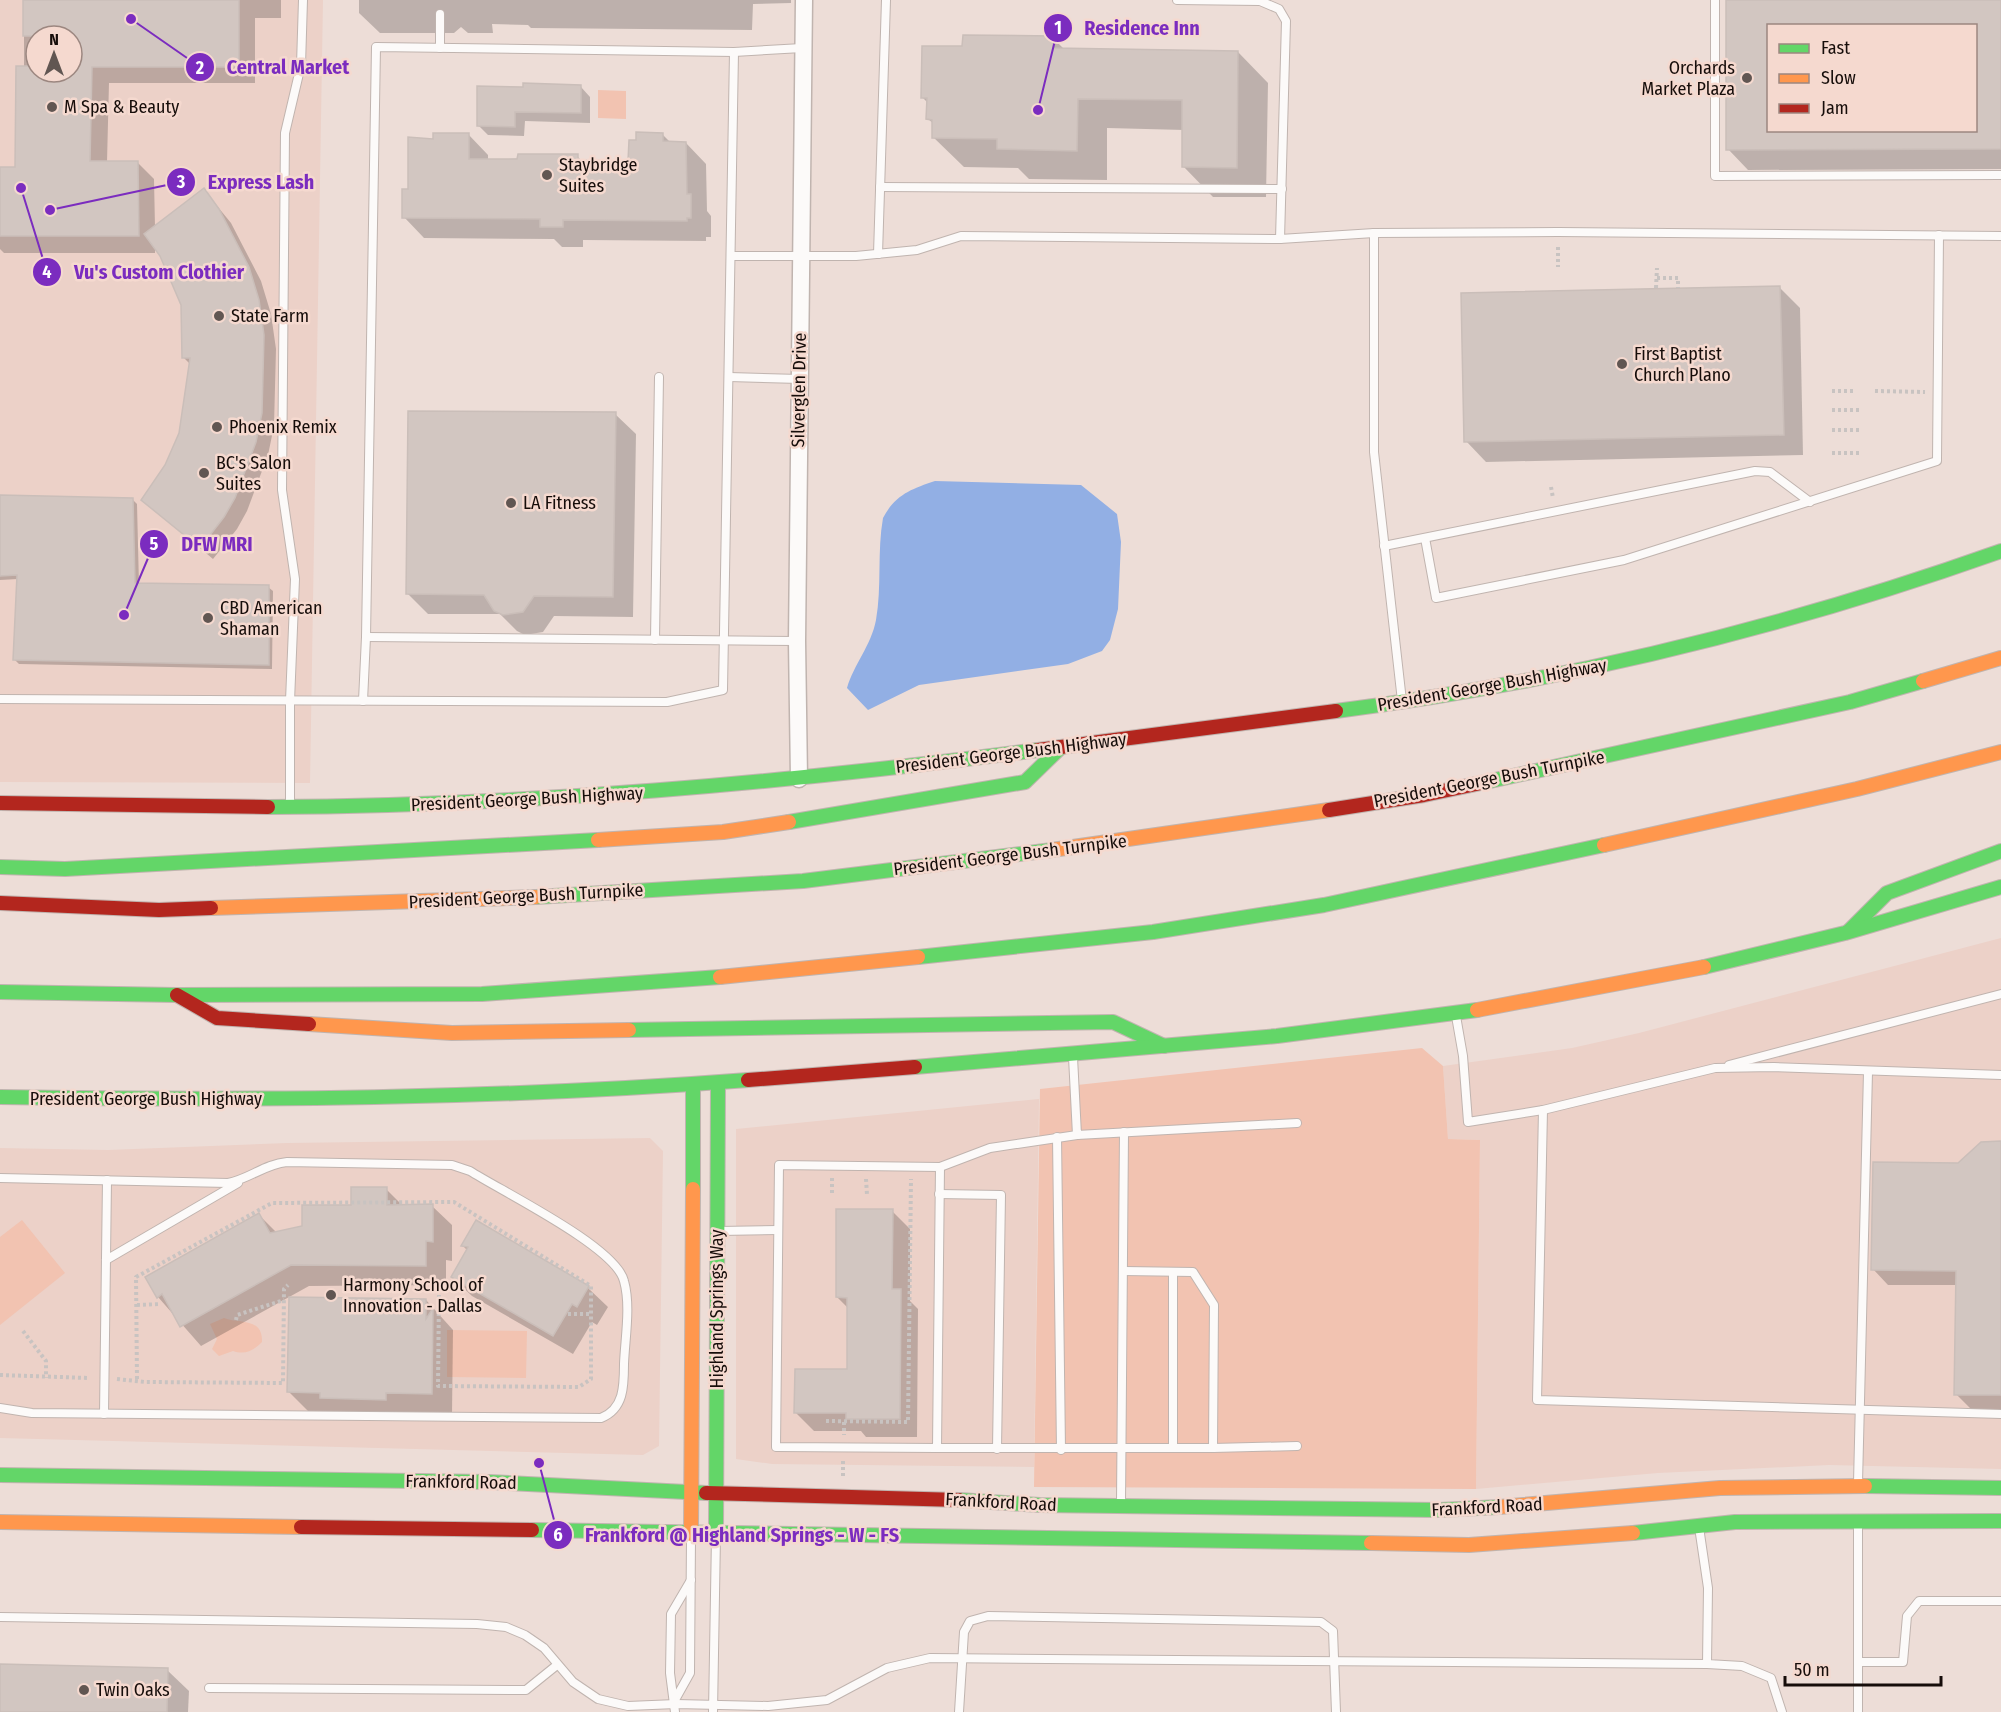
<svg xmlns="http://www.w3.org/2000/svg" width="2001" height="1712" font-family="'Fira Sans Condensed',sans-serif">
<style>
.built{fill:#ecd1c8;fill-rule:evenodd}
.green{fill:#f2c3b1}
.water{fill:#92afe4}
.shadow{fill:#0003;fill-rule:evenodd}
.building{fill:#d2c6c1;stroke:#cabeb9;stroke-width:1.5;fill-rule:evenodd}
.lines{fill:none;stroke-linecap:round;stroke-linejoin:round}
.lane-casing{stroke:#c0b4af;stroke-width:10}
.street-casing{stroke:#c0b4af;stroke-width:19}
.fast-casing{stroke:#c0b4af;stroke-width:16}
.slow-casing{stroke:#c0b4af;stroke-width:16}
.jam-casing{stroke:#c0b4af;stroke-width:16}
.path{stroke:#c8c3c1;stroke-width:4;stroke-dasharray:3 3;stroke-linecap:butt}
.lane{stroke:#fcfaf9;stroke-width:8}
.street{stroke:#fcfaf9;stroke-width:16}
.fast{stroke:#63d668;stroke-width:14}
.slow{stroke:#ff974d;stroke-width:14}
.jam{stroke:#b3261e;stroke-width:14}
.poi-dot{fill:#615652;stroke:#f5d9cf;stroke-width:2}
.labels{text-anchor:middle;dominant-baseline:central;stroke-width:5;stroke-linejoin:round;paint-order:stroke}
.poi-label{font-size:18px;fill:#160d0a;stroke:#f5d9cf;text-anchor:start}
.street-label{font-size:18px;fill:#160d0a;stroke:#f5d9cf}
.leader{fill:none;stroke:#7b2cbf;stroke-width:2}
.callout-dot{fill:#7b2cbf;stroke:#f5d9cf;stroke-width:2}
.mark-label{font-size:18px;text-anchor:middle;font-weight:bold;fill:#fff}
.callout-label{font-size:20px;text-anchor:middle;font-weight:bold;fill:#7b2cbf;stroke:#f5d9cf;stroke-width:5;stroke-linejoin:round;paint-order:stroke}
</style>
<rect width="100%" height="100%" fill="#edddd7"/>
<g class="built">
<path d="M0,0H323L310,783L0,782ZM36,36H72V72H36Z"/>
<polygon points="2001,938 2001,1469 1829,1465 1658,1473 1476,1489 1480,1140 1448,1139 1443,1066 1572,1048 1639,1033"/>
<polygon points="1039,1099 1034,1467 772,1464 736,1459 736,1129"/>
<polygon points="650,1138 663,1151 659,1446 643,1455 0,1438 0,1148 108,1150 287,1143"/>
</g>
<g class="green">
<polygon points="598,90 626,91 626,119 598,118"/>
<polygon points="1422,1048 1443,1066 1448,1139 1480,1140 1476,1489 1034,1487 1040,1089"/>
<polygon points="22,1220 65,1273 0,1325 0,1237"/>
<path d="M224,1318C239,1324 263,1317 262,1342C253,1351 245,1355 233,1351L219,1356L212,1349L217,1339L210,1324Z"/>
<polygon points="447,1330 527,1331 526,1378 447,1377"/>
</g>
<path class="water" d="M935,481L1081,485L1117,514L1121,542L1118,609L1110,640L1102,651L1068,664L919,685L868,710L847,688C854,664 871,646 876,620C882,587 877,551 883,518C895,495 911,489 935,481Z"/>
<g class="shadow">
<path d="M24,0H281V18H255V83H109L107,162H137L154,179L155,227L204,190L231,223L261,281L271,314L276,349L274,426L268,455L247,511L237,529L213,559L143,500L167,465L180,434L191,365L183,357V304L161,256L155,247V253H4L0,249V168L17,169L24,68ZM36,36H72V72H36Z"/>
<polygon points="359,0 791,0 791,3 753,4 752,30 531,28 528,25 492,24 493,33 468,33 461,27 454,33 380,33 359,13"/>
<path d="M1728,0H2001V169L1748,170L1728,149ZM1768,26H1976V130H1768Z"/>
<polygon points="1053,38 1064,49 1238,52 1268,83 1266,197 1213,197 1183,166 1184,130 1107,128 1107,180 1029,179 1018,168 964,167 933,137 934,124 928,119 928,103 922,97 964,48"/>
<polygon points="581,87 590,97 590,123 525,121 524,136 488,135 478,125"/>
<polygon points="468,134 488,155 488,160 577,156 583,162 630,163 663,135 671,143 686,143 706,164 707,211 711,216 711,237 706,237 706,241 583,240 583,247 562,247 554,239 424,238 404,217 409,190 434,141"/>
<polygon points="1780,288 1800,308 1803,455 1486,462 1466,441"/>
<polygon points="615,414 636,434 633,617 554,616 543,632 525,635 517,631 500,614 428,614 407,593"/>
<polygon points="0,497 133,500 137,504 139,585 268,587 273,591 272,669 19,664 14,659 18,579 0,580"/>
<polygon points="2001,1143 2001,1410 1971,1409 1956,1394 1957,1285 1888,1285 1873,1269 1958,1165"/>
<polygon points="386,1189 403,1206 432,1206 452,1225 452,1261 446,1260 446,1285 309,1286 201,1346 158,1297 259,1215 277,1233 303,1228"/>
<polygon points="892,1211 910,1229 910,1301 918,1309 917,1437 866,1437 861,1431 814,1431 796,1413 848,1371 848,1308 837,1297"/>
<polygon points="477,1223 588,1288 608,1307 597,1325 592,1322 573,1354 472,1296 452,1277 467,1250 463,1246"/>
<polygon points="426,1300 453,1330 452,1414 309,1412 288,1391"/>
<polygon points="0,1666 167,1670 189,1691 188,1712 0,1712"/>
</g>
<g class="building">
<polygon points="23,0 239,0 239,67 92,67 90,161 138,161 139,236 0,236 0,167 15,167 16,66 36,66 36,72 72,72 72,36 23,36"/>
<path d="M1726,0H2001V149L1726,150ZM1768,26H1976V130H1768Z"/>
<polygon points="963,35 1053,36 1053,48 1238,51 1237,168 1182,167 1182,100 1078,99 1077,151 997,149 997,139 932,138 932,120 926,119 927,98 921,98 922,46 962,46"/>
<polygon points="523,83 581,85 581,113 515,112 515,127 477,126 477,86 523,87"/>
<polygon points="636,132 663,133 663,141 686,142 687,194 691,194 691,218 687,218 687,221 563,220 563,227 540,227 540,219 402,218 402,189 408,189 408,137 433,139 433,133 469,133 469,159 517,159 518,154 578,154 578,160 628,161 629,140 636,140"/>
<polygon points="204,188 219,209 249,267 259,300 264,335 262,413 256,442 235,498 224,517 200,548 141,500 165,465 179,433 190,358 182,358 181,305 160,256 144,234"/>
<polygon points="1780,286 1784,435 1464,442 1461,293"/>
<polygon points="408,411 616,412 613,597 534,596 523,612 503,615 494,611 484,595 406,594"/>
<polygon points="0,495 133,498 135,583 269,585 269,665 13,660 17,575 0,576"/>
<polygon points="2001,1141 2001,1395 1954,1395 1956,1271 1871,1270 1873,1162 1958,1163 1981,1142"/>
<polygon points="351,1187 387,1187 387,1205 433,1204 433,1242 426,1241 426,1266 291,1265 180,1327 162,1294 157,1298 145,1277 259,1213 270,1233 302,1226 302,1205 351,1205"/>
<polygon points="836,1209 893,1209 892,1289 901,1289 900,1419 846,1419 846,1413 794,1413 795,1369 847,1369 847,1298 836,1297"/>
<polygon points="476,1220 589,1286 577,1307 572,1304 553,1336 451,1277 468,1247 461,1246"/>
<polygon points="289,1297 426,1299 426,1319 433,1308 432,1394 386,1393 386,1400 320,1398 320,1393 287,1392"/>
<polygon points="0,1664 168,1668 167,1712 0,1712"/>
</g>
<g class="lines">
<defs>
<g id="lane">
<polyline points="1177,0 1260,1 1279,9 1286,21 1280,239"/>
<polyline points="1715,0 1715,176 2001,175"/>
<polyline points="440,14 440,48"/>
<polyline points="880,187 1282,189"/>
<polyline points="1374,233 1374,452 1402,701"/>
<polyline points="878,254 886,0"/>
<polyline points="731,256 856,256 917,250 961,236 1280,239 1374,233 1558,232 2001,236"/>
<polyline points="729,377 800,379"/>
<polyline points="1425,538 1436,598 1624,560 1937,461 1939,235"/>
<polyline points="1384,546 1755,471 1770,472 1810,502"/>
<polyline points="366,637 797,641"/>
<polyline points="655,640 659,377"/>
<polyline points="0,699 667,702 723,690 734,52"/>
<polyline points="363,701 366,637 376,47 734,52 802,48"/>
<polyline points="290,804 290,701 295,579 282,490 285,133 301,65 303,0"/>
<polyline points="1456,1016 1463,1056 1468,1122 1543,1110 1715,1068 1774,1067 2001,1075"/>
<polyline points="1073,1057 1077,1135 1297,1123"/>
<polyline points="1729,1065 2001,994"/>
<polyline points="1543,1110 1537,1400 2001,1414"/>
<polyline points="1057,1137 1061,1450"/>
<polygon points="779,1165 940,1167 937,1448 776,1447"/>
<polyline points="940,1167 990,1148 1077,1135"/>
<path d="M0,1178L228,1183C249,1179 265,1164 287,1162L452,1165L470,1171C503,1192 616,1247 624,1281C631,1306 625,1338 624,1364C624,1386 624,1409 601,1418L32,1413L0,1408"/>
<polyline points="939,1194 1001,1195 997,1449"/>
<polyline points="719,1231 778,1230"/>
<polyline points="106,1260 238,1183"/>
<polyline points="1173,1272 1173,1448"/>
<polyline points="104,1414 107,1180"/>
<polyline points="937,1448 1213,1448 1214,1305 1193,1272 1124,1271"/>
<polyline points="1213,1448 1297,1446"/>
<polyline points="1858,1483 1868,1072"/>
<polyline points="1121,1503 1124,1132"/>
<polyline points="1699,1527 1708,1588 1707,1664 1742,1666 1771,1678 1782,1712"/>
<polyline points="0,1617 477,1624 506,1627 525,1635 544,1648 573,1682 598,1699 628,1706 676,1704 768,1706 827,1700 887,1668 930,1658 1707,1664"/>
<polyline points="1858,1662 1903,1662 1907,1616 1919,1601 2001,1601"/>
<polyline points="209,1688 526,1690 557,1665"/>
<polyline points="676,1698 690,1673 691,1537"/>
<polyline points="675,1712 670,1673 671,1614 691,1580"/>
<polyline points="713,1712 716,1536"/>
<polyline points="959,1712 964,1632 970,1621 988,1616 1321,1622 1333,1631 1336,1712"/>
<polyline points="1858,1712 1858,1523"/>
</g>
<polyline id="street" points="799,779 797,641 804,0"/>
<g id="fast">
<path d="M1336,711C1563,682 1784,628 2001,551"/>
<polyline points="1481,783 1850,702 1923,681"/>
<path d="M268,807C527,806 783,783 1038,750"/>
<polyline points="789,822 1025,782 1061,747"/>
<polyline points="0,867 65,869 598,840"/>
<polyline points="536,897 803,881 1052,850"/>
<polyline points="1849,931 1887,893 2001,851"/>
<polyline points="918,957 1153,932 1324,905 1604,845"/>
<polyline points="1704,967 1845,933 2001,887"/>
<polyline points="0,992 176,995 482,994 720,977"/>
<polyline points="629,1030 1113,1022 1164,1046"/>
<polyline points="915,1067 1277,1036 1477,1010"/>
<path d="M0,1097C250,1101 499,1099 748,1080"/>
<polyline points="693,1189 693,1085"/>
<polyline points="0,1475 489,1482 706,1493"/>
<polyline points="1865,1486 2001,1488"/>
<polyline points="959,1500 1040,1505 1439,1510 1499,1507"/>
<polyline points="532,1530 1371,1543"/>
<polyline points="1633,1533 1735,1522 2001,1521"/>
<polyline points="716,1535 718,1084"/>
</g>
<g id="slow">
<polyline points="1923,681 2001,658"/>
<polyline points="598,840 723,832 789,822"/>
<polyline points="1604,845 1857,789 2001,752"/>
<polyline points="1052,850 1329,810"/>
<polyline points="211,908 536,897"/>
<polyline points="720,977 918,957"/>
<polyline points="1477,1010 1704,967"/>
<polyline points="309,1024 452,1033 629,1030"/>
<polyline points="1499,1507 1720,1488 1865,1486"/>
<polyline points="0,1522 301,1527"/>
<polyline points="691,1534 693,1189"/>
<polyline points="1371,1543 1469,1545 1633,1533"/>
</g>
<g id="jam">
<polyline points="1038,750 1336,711"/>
<polyline points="0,803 268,807"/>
<polyline points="1329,810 1424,795 1481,783"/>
<polyline points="0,903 159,910 211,908"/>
<polyline points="177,995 217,1018 309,1024"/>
<polyline points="748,1080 915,1067"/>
<polyline points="706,1493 959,1500"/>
<polyline points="301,1527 532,1530"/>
</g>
</defs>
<use href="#lane" class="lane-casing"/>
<use href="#street" class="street-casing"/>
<use href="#fast" class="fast-casing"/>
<use href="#slow" class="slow-casing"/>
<use href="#jam" class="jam-casing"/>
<g class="path">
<polyline points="1558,247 1558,267"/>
<polyline points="1657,278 1678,278 1678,288"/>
<polyline points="1656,288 1657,268"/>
<polyline points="1832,391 1854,391"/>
<polyline points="1875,391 1925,392"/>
<polyline points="1832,410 1862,410"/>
<polyline points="1832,430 1862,430"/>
<polyline points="1832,453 1861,453"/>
<polyline points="1551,487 1553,498"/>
<polyline points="832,1178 832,1195"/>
<polyline points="866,1179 867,1195"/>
<polyline points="137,1305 161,1304"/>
<polyline points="568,1314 591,1314"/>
<polyline points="236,1320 237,1315 284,1300"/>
<polyline points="23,1331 46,1361 46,1378"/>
<polyline points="0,1375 89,1378"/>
<polyline points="117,1379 145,1382 283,1383 284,1289 288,1285"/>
<polyline points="137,1379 136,1277 272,1203 454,1202 591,1286 591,1379 579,1387 438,1386 439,1292 435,1288"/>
<polyline points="826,1421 908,1422 911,1179"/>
<polyline points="844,1422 844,1435"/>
<polyline points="843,1476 843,1460"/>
</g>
<use href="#lane" class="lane"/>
<use href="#street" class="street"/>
<use href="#fast" class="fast"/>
<use href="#slow" class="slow"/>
<use href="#jam" class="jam"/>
</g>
<g class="poi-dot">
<circle cx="1747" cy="78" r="6"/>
<circle cx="52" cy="107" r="6"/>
<circle cx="547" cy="175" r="6"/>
<circle cx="219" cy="316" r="6"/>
<circle cx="1622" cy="364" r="6"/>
<circle cx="217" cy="427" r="6"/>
<circle cx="204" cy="473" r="6"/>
<circle cx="511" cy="503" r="6"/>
<circle cx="208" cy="618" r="6"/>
<circle cx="331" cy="1295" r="6"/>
<circle cx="84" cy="1690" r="6"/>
</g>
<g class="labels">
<g class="poi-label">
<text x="1735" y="68" text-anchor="end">Orchards<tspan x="1735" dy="21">Market Plaza</tspan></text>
<text x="64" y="107">M Spa &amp; Beauty</text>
<text x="559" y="165">Staybridge<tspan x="559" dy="21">Suites</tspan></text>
<text x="231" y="316">State Farm</text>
<text x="1634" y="354">First Baptist<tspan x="1634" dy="21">Church Plano</tspan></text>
<text x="229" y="427">Phoenix Remix</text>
<text x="216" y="463">BC's Salon<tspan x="216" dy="21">Suites</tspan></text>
<text x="523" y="503">LA Fitness</text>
<text x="220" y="608">CBD American<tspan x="220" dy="21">Shaman</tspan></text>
<text x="343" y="1285">Harmony School of<tspan x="343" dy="21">Innovation - Dallas</tspan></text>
<text x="96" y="1690">Twin Oaks</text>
</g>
<g class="street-label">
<text transform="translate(799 390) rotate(-89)">Silverglen Drive</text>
<text transform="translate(1492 685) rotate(-10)">President George Bush Highway</text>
<text transform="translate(1011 753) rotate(-7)">President George Bush Highway</text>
<text transform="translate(1489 779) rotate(-11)">President George Bush Turnpike</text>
<text transform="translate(527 799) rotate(-3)">President George Bush Highway</text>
<text transform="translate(1010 855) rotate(-7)">President George Bush Turnpike</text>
<text transform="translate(526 896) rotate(-3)">President George Bush Turnpike</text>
<text x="146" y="1099">President George Bush Highway</text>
<text transform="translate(717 1309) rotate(-90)">Highland Springs Way</text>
<text transform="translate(461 1482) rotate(1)">Frankford Road</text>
<text transform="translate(1001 1502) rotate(3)">Frankford Road</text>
<text transform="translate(1487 1507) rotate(-3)">Frankford Road</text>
</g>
</g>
<path class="leader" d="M1038 110L1058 28M131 19L200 67M50 210L181 182M21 188L47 272M124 615L154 544M539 1463L558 1535"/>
<g class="callout-dot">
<circle cx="1038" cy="110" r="6"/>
<circle cx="131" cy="19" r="6"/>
<circle cx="50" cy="210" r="6"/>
<circle cx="21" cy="188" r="6"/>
<circle cx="124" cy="615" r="6"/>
<circle cx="539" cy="1463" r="6"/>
<circle cx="1058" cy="28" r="15"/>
<circle cx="200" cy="67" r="15"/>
<circle cx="181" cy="182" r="15"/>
<circle cx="47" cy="272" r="15"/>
<circle cx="154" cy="544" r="15"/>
<circle cx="558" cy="1535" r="15"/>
</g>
<g class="mark-label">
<text x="1058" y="34">1</text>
<text x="200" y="74">2</text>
<text x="181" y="188">3</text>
<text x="47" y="278">4</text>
<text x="154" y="550">5</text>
<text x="558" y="1541">6</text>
</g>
<g class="callout-label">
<text x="1142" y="35">Residence Inn</text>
<text x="288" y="74">Central Market</text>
<text x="261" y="189">Express Lash</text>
<text x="159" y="279">Vu's Custom Clothier</text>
<text x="217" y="551">DFW MRI</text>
<text x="742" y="1542">Frankford @ Highland Springs - W - FS</text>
</g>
<rect x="1767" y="24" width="210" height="108" fill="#f5d9cf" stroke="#9c8780" stroke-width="1.5"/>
<rect x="1779" y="44" width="30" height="9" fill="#63d668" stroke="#9c8780" stroke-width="1.5"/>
<text x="1821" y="54" font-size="18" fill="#160d0a">Fast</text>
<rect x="1779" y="74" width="30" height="9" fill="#ff974d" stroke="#9c8780" stroke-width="1.5"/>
<text x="1821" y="84" font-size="18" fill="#160d0a">Slow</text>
<rect x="1779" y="104" width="30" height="9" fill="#b3261e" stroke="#9c8780" stroke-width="1.5"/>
<text x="1821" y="114" font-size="18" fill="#160d0a">Jam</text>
<g transform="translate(54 54)"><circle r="28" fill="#f5d9cf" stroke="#9c8780" stroke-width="1.5"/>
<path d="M0-4.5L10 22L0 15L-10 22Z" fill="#615652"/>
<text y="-9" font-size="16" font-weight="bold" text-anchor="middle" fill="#160d0a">N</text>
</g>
<path d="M1785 1676v9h156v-9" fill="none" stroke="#160d0a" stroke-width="3"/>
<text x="1794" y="1676" font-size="18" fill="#160d0a" stroke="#f5d9cf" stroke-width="4.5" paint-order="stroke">50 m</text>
</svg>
